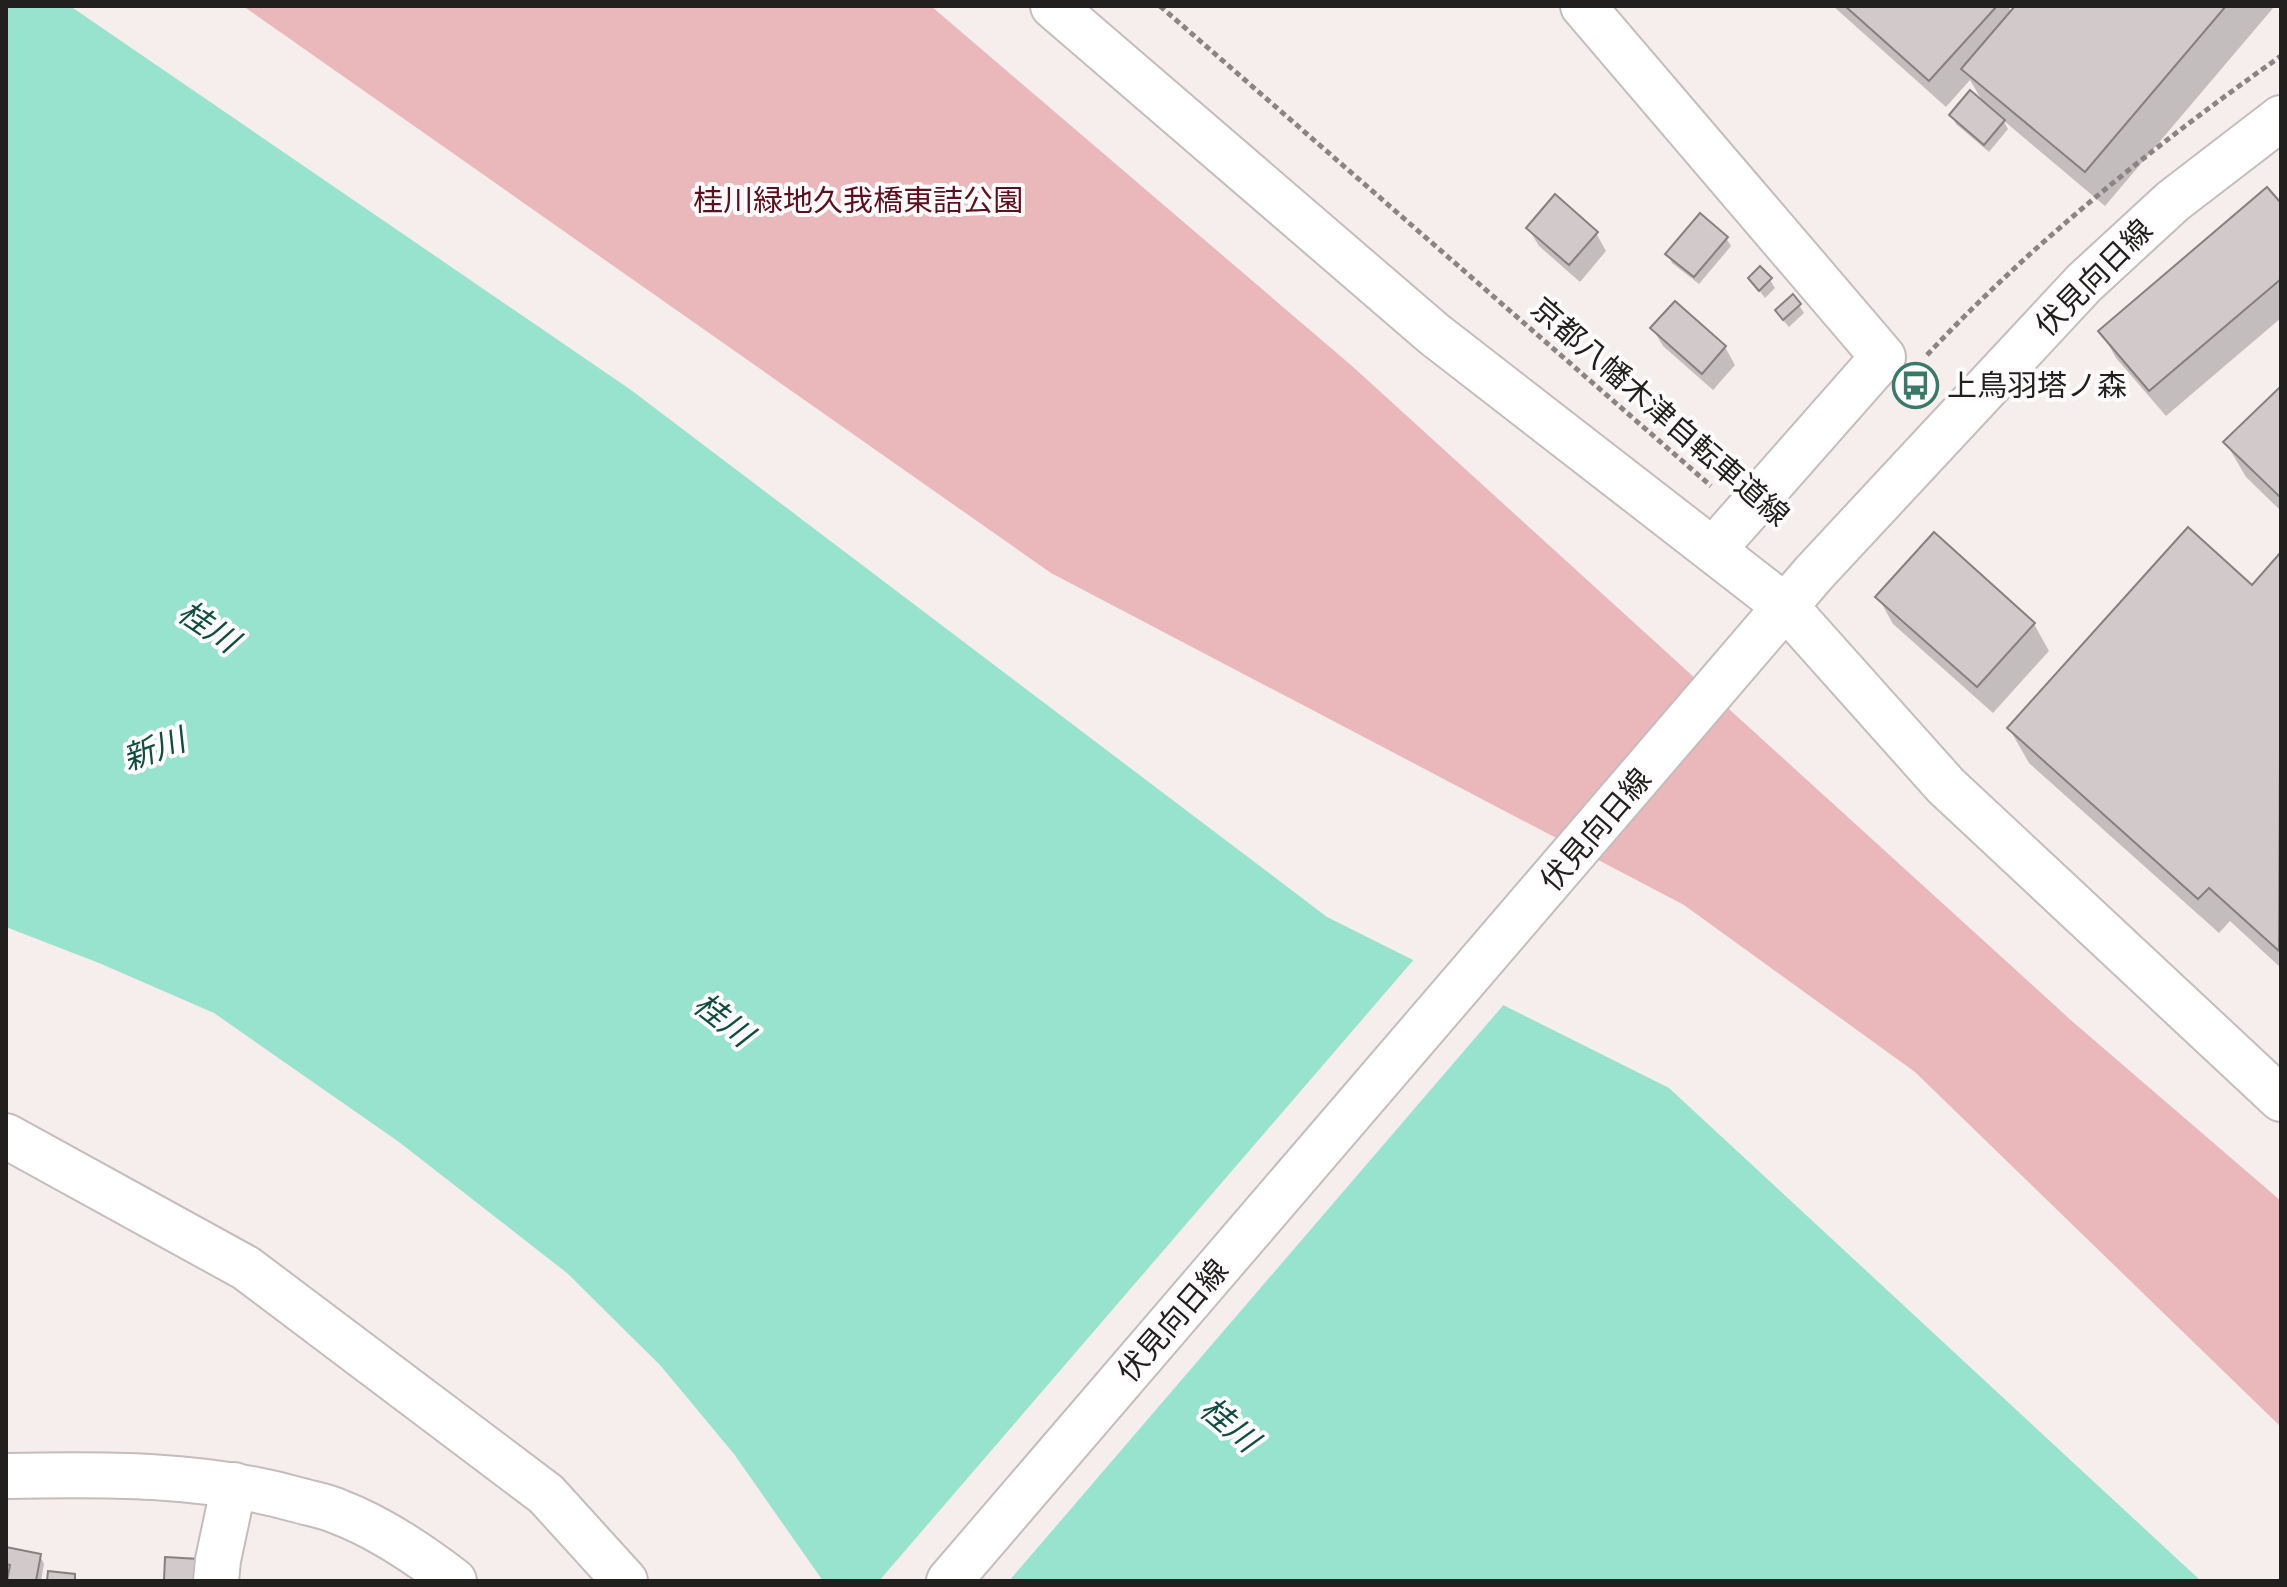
<svg xmlns="http://www.w3.org/2000/svg" width="2287" height="1587" font-family="Karla,'Noto Sans JP',sans-serif">
<style>
.green{fill:#eab8ba}
.water{fill:#98e3cd}
.pier{fill:#f6eded}
.shadow{fill:#0003}
.building{fill:#d2caca;stroke:#878080;stroke-width:2}
.lines{fill:none;stroke-linecap:round;stroke-linejoin:round}
.minor-casing{stroke:#c5bcbd;stroke-width:48}
.major-casing{stroke:#c5bcbd;stroke-width:48}
.path{stroke:#8a8484;stroke-width:5;stroke-dasharray:6 4;stroke-linecap:butt}
.minor{stroke:#fff;stroke-width:44}
.major{stroke:#fff;stroke-width:44}
.labels{text-anchor:middle;dominant-baseline:central;stroke-width:8;stroke-linejoin:round;paint-order:stroke}
.park-label{font-size:30px;fill:#5e0f1e;stroke:#fefcfc}
.street-label{font-size:30px;fill:#221f1f;stroke:#fefcfc}
.poi-label{font-size:30px;fill:#221f1f;stroke:#fefcfc;text-anchor:start}
.water-label{font-size:32px;font-style:italic;fill:#0f4e40;stroke:#fefcfc}
</style>
<rect width="100%" height="100%" fill="#f6eded"/>
<polygon class="green" points="243,6 931,6 1352,366 2073,1022 2281,1201 2281,1427 1915,1072 1684,905 1051,573"/>
<polygon class="water" points="6,6 70,6 631,390 1327,917 1669,1088 2201,1581 823,1581 734,1454 660,1365 567,1273 399,1142 214,1013 99,963 6,927"/>
<polygon class="pier" points="1416,957 1506,1002 1009,1581 879,1581"/>
<g class="shadow">
<polygon points="1833,6 2008,6 2012,13 2017,6 2274,7 2105,206 2003,120 2008,129 1989,152 1956,124 1952,116 1984,104 1970,80 1946,107"/>
<polygon points="2281,206 2281,318 2166,416 2116,358 2101,331"/>
<polygon points="1528,228 1596,233 1606,251 1580,282 1539,246"/>
<polygon points="1726,238 1731,246 1699,284 1672,263 1668,254"/>
<polygon points="1750,278 1770,280 1775,288 1765,298"/>
<polygon points="1799,305 1804,313 1789,327 1782,319"/>
<polygon points="1653,329 1725,347 1735,365 1713,390 1663,346"/>
<polygon points="2281,389 2281,511 2246,477 2226,443"/>
<polygon points="2281,555 2281,968 2230,921 2219,933 2029,763 2009,728 2252,588"/>
<polygon points="1878,597 2034,624 2049,651 1993,713 1893,624"/>
<polygon points="6,1549 40,1556 44,1564 41,1581 9,1581 10,1571 6,1570"/>
</g>
<g class="building">
<polygon points="1845,6 1997,6 1929,81"/>
<polygon points="2015,6 2226,6 2085,172 1961,69"/>
<polygon points="1970,90 2005,120 1984,145 1949,115"/>
<polygon points="2267,187 2281,203 2281,279 2149,391 2098,331"/>
<polygon points="1555,194 1598,232 1569,265 1526,228"/>
<polygon points="1700,213 1728,237 1694,277 1665,254"/>
<polygon points="1760,266 1772,278 1759,291 1748,278"/>
<polygon points="1793,294 1801,304 1783,320 1775,310"/>
<polygon points="1675,301 1726,346 1702,374 1650,328"/>
<polygon points="2281,386 2281,498 2223,442"/>
<polygon points="2188,527 2252,585 2281,552 2279,951 2209,888 2198,899 2007,728"/>
<polygon points="1934,532 2035,623 1977,687 1875,597"/>
<polygon points="6,1547 41,1554 36,1581 7,1581 10,1565 6,1564"/>
<polygon points="165,1557 199,1559 197,1581 164,1581"/>
<polygon points="48,1571 75,1574 75,1581 47,1581"/>
</g>
<g class="lines">
<defs>
<g id="minor">
<polyline points="1053,6 1434,334 1786,607 1946,786 2281,1099"/>
<polyline points="1583,6 1883,357 1713,550"/>
<polyline points="6,1136 246,1268 546,1494 625,1581"/>
<path d="M6,1476C103,1474 204,1473 298,1500C312,1504 326,1506 339,1512C381,1528 419,1554 454,1581"/>
<polyline points="216,1581 218,1560 234,1485"/>
</g>
<polyline id="major" points="949,1581 1814,573 2084,283 2173,201 2281,118"/>
</defs>
<use href="#minor" class="minor-casing"/>
<use href="#major" class="major-casing"/>
<g class="path">
<polyline points="1160,6 1711,486"/>
<path d="M1927,355C2033,242 2155,145 2281,56"/>
</g>
<use href="#minor" class="minor"/>
<use href="#major" class="major"/>
</g>
<defs>
<symbol id="bus-ring" viewBox="-11 -11 22 22"><circle r="9.5" fill="#fefcfc" stroke="#397968" stroke-width="1.5"/><path d="M-5-6H5V4H4V6H2V4H-2V6H-4V4H-5ZM-3.5-4V0h7V-4ZM-3.5 1.2v1.5H-2V1.2ZM2 1.2v1.5H3.5V1.2Z" fill="#397968"/></symbol>
</defs>
<g fill-rule="evenodd">
<use href="#bus-ring" x="1890" y="360" width="51" height="51"/>
</g>
<g class="labels">
<g class="park-label">
<text x="858" y="201">桂川緑地久我橋東詰公園</text>
</g>
<g class="street-label">
<text transform="translate(2094 278) rotate(-45)">伏見向日線</text>
<text transform="translate(1660 412) rotate(41)">京都八幡木津自転車道線</text>
<text transform="translate(1596 830) rotate(-49)">伏見向日線</text>
<text transform="translate(1173 1321) rotate(-49)">伏見向日線</text>
</g>
<g class="poi-label">
<text x="1947" y="386">上鳥羽塔ノ森</text>
</g>
<g class="water-label">
<text transform="translate(208 627) rotate(34)">桂川</text>
<text transform="translate(154 750) rotate(-20)">新川</text>
<text transform="translate(723 1020) rotate(38)">桂川</text>
<text transform="translate(1229 1425) rotate(40)">桂川</text>
</g>
</g>
<rect width="2287" height="1587" fill="none" stroke="#221f1f" stroke-width="16"/>
</svg>
